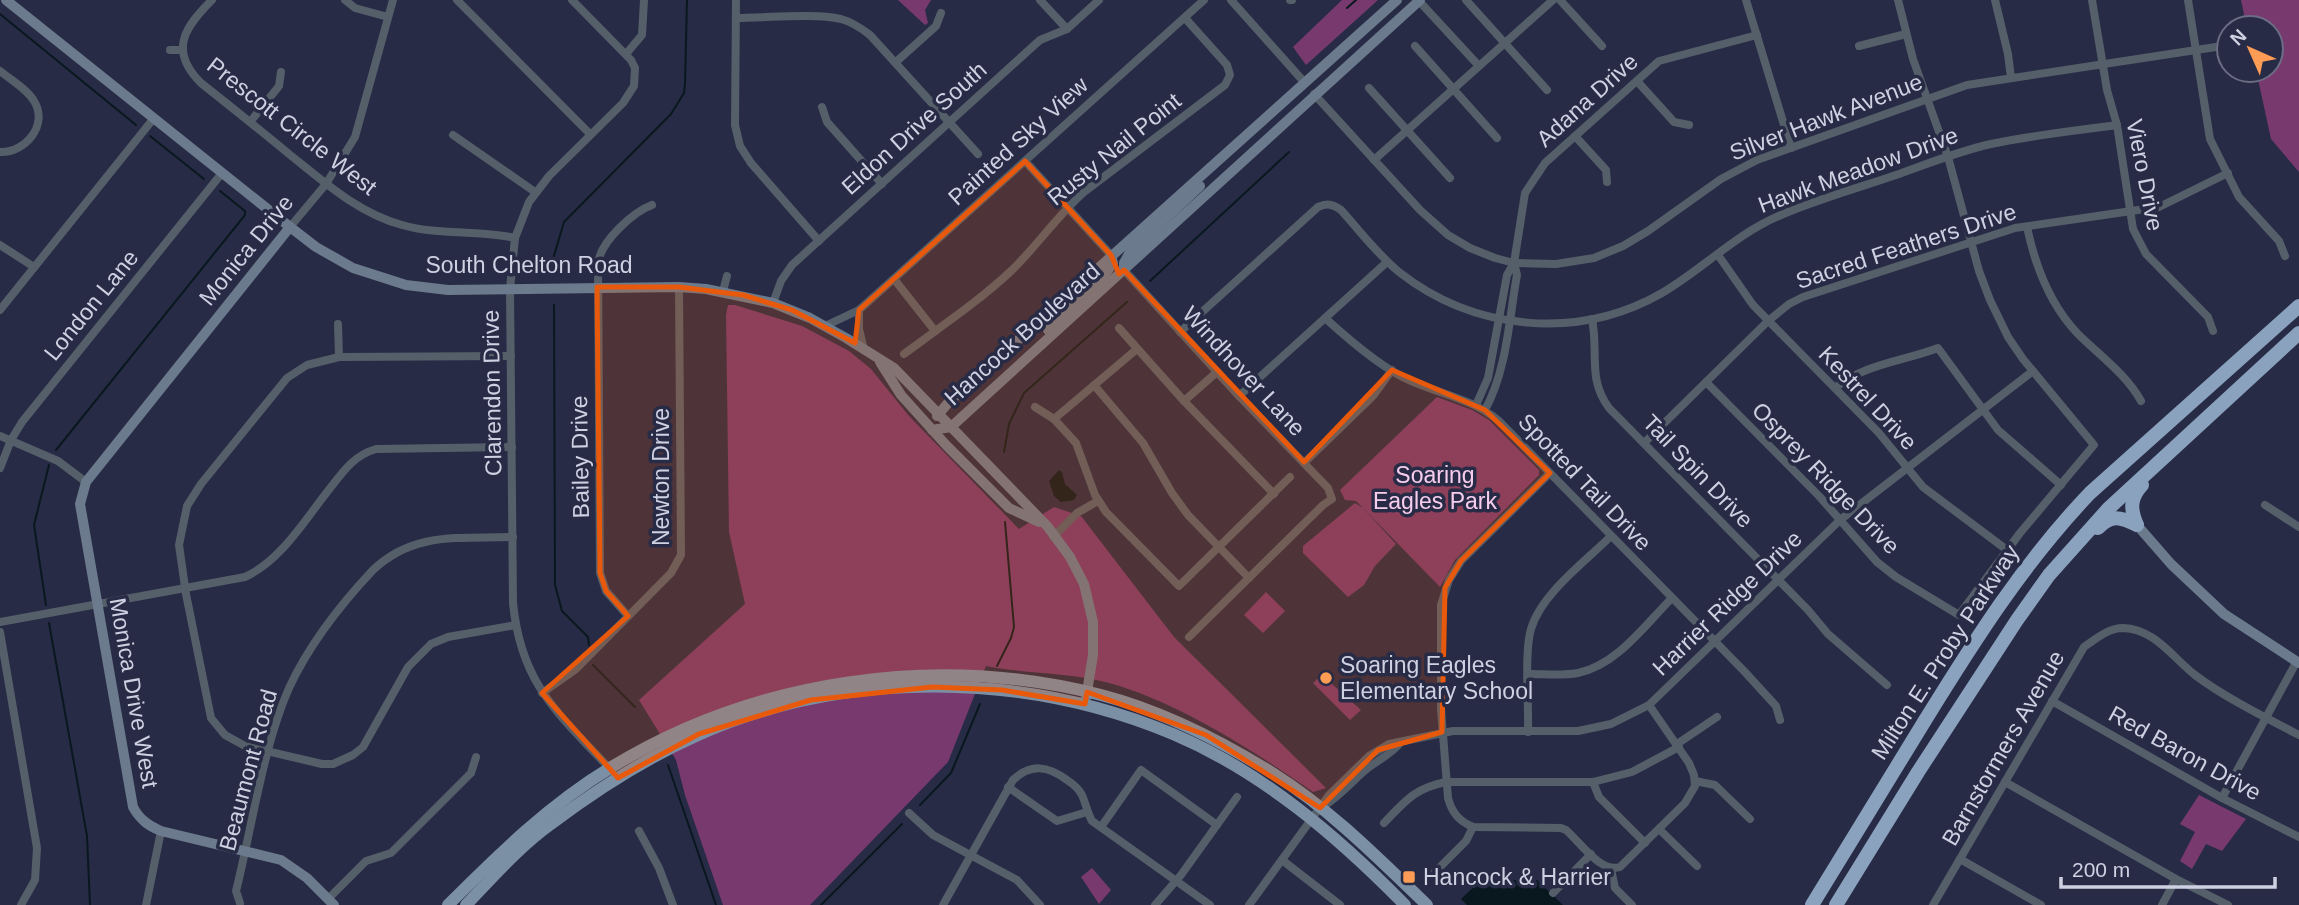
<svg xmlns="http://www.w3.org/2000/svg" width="2299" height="905" font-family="Helvetica,sans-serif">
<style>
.green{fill:#783a6e}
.water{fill:#08181e}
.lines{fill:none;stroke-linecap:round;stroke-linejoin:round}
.stream{stroke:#08181e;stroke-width:2}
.street{stroke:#555f6a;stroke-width:8}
.secondary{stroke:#6b7a8c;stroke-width:10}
.primary{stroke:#7b8fa5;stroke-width:12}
.highway{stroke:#8aa2bd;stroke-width:14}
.marked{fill:#e8590c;fill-opacity:0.2;stroke:#e8590c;stroke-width:5;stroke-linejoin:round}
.poi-dot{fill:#fd9d55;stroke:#282b45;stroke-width:2.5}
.labels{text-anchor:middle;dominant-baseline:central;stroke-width:7;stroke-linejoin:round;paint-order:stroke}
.street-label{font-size:23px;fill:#ced1e2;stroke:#282b45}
.park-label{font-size:23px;fill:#f6cded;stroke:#282b45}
.poi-label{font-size:23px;fill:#ced1e2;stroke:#282b45;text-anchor:start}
</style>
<rect width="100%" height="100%" fill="#282b45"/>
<g class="green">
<polygon points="898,0 931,0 925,10 928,23 925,25"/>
<polygon points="1342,0 1378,0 1306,65 1293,47"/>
<polygon points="2241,0 2299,0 2299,172 2271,139 2256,70 2271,70 2271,28 2247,28"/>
<path d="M728,305H735L802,326L849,351L871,369L909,416L1019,529L1054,507L1081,516L1174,637L1326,788L1313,792C1256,752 1176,701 1109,683C1068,672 1027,674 986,666L948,762L810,905H723L685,795L676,760L639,700L745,604L729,532L726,315Z"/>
<polygon points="1437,397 1472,410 1489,420 1539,470 1539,475 1455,560 1440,587 1363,508 1396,544 1375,566 1364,585 1348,597 1303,553 1303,546 1355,503 1363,508 1356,501 1345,500 1340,490"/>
<polygon points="1266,592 1285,611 1263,633 1244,615"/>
<polygon points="1322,675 1361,710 1350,720 1313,683"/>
<polygon points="2199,795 2246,819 2222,851 2206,844 2192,869 2180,861 2195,832 2180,824"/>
<polygon points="1092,868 1111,890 1099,904 1081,877"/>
</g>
<g class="water">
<polygon points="1059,470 1062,472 1065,484 1077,495 1074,500 1061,502 1054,496 1049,481"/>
<polygon points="1481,880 1537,880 1563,905 1467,905 1461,899"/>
</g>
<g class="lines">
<g class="stream">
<polyline points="1347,8 1356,0"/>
<polyline points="0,14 136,125"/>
<polyline points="150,136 204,179"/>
<polyline points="553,274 553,259 564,222 671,114 684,93 685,83 687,0"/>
<polyline points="1150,281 1289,152"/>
<polyline points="554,305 555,585 562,611 588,637 589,645"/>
<polyline points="56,450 245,215 245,211 220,191"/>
<polyline points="1004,452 1009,424 1024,393 1127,302"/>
<polyline points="46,605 34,525 49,465"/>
<polyline points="49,623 87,836 90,905"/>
<polyline points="593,665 635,707"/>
<polyline points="997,666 1011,638 1014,627 1005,522"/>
<polyline points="668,765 716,905"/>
<polyline points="920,805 951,773 980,704"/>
<polyline points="821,905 902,824"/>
</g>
<g class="street">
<path d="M212,0C185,27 168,50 201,83C230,106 260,130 289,154C324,182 358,213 402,225C440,236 477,229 515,238"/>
<polyline points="345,0 355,8 388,17"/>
<polyline points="457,0 590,134"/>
<path d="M572,0L631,60L635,68L634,86L623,103L549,176L529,202L515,238L510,289L513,603C521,685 559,714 611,770"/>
<polyline points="736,0 735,125 740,146 751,163 819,241"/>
<polyline points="1040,0 1067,29"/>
<polyline points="1231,0 1305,83"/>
<polyline points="1290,0 1292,0"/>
<polyline points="1466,0 1547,90"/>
<polyline points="1560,0 1602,46"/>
<polyline points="1746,0 1791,148"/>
<polyline points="1995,0 2008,54 2011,78"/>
<polyline points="2092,0 2107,90 2117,125 2133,229 2146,254 2208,317 2213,331"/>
<polyline points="2188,0 2210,139 2239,197 2279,241 2285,256"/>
<polyline points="1419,1 1479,66"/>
<path d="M736,18C765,18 815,13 841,19C852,22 861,28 870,35L978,154"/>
<polyline points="1415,46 1497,138"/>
<polyline points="1859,46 1906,34"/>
<polyline points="170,50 183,50"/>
<polyline points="626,54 642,35 644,0"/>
<polyline points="896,62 936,26 941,13"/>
<path d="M0,71C11,80 27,89 34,101C49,125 25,153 0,152"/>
<polyline points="1637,81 1674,122 1689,125"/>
<polyline points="1369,88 1450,178"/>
<polyline points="1314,94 1420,210 1448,235 1470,248 1495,258 1514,263 1556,264 1594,258 1623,246 1648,231 1721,179 1757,160 1967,85 2229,45"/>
<polyline points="822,107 827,122 882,184"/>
<polyline points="250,122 279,86 281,72"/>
<polyline points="453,135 535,192"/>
<polyline points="1575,136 1606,170 1607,182"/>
<polyline points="1374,160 1553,0"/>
<polyline points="1025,161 1111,255"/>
<polyline points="290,227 326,184 355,137 393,0"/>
<path d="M2027,227C2035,265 2050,305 2078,334C2099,355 2126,374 2141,401"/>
<polyline points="0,245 34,267"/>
<polyline points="1718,255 1753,305 1879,433 1923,487 2007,550"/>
<polyline points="1124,270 1239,396 1328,488 1332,499 1323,505 1189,637"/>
<polyline points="894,279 935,331"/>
<polyline points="723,291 727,276"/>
<polyline points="773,303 781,281 792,265 1040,40 1067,29 1099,0"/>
<polyline points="0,310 154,118"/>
<polyline points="859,310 859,329 864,350"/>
<path d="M1325,318C1347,338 1383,369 1409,380C1440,394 1473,399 1499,421L1744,671L1776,706L1780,720"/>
<path d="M1592,319C1599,353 1587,378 1609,408L1808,610L1828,634L1887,685"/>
<polyline points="338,324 339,357"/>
<polyline points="825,326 859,310 1204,0"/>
<polyline points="1119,328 1184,401 1274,494"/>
<path d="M1180,332L1318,207C1327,203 1333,204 1341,210C1360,231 1377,254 1399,272C1474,331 1578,341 1662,293C1703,269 1737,233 1781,215C1818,199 1858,188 1896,175C1927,164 1959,151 1991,144C2033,135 2075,131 2117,125"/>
<path d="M904,354C940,327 978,302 1011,271C1037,246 1057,216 1084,192L1225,85L1230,75L1227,65L1185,18"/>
<polyline points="511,356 339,357 307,365 287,378 201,484 187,506 179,545 186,594 211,718 225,735 245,746 322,764 333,764 353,755 363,747 408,667 431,644 448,637 516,625"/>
<polyline points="1706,382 1819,496 1877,562 1896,577 1959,615 2020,533 2094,445 2023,359 2008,337 1990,300 1979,271 1948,157 1913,59 1898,0"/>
<polyline points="1094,385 1143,443 1172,493 1188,515 1249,578"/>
<path d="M1835,388C1864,364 1904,361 1938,348L1998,430L2061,485"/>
<polyline points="1239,396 1387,262"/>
<polyline points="1184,401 1217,372"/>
<polyline points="1476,405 1488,378 1507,275 1514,263"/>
<polyline points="1035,407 1054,419 1076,443 1095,495 1106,512 1179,586 1290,477"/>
<path d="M1485,410C1507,370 1509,319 1517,275L1514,263L1525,193L1545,163L1659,61L1757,35"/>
<polyline points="1054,419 1137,349"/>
<polyline points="0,436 58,461 86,482"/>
<polyline points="1644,443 1768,321 1789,304 1803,297 2015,228 2159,207 2228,173"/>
<polyline points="1304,463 1373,396 1392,370"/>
<polyline points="0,468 11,440 22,422 222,173"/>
<path d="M1550,473L1461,561L1449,580L1441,605V709L1448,798C1452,813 1459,821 1473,827L1561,828L1566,830C1580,842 1600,873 1620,867L1685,803L1695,786L1694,775L1689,763L1649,705"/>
<polyline points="2265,505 2299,527"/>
<polyline points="1053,537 1077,513 1098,501"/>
<path d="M628,616L606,591L600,573L598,263C601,241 633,212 652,205"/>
<path d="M0,622L245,577C282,560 306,518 331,487C344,470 355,455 376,449L512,447"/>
<polyline points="0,632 37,848 35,880 21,905"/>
<path d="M1529,674C1545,674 1562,676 1578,673C1617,665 1645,625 1672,598"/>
<polyline points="542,693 576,669 671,573 681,555 679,287"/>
<polyline points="2052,701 2222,798 2299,837"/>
<path d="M1528,732C1529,705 1524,653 1531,629C1541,594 1586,561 1611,536"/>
<polyline points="1677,744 1717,717"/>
<polyline points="1695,781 1715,785 1750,819"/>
<polyline points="1593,782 1599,797 1645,843"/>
<polyline points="2005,782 2176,879 2228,905"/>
<polyline points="1008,787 1057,821 1087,812"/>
<polyline points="2222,798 2297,661"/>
<path d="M1325,805C1341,795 1353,780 1368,768C1379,759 1392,754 1400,743"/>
<polyline points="909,813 933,835 1017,880 1040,905"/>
<path d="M1384,823C1405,801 1415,788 1446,782H1593L1632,772L1679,747"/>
<polyline points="1101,827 1141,770 1217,825"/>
<polyline points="1659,829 1697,866"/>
<polyline points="639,831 659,868 673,905"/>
<polyline points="1960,859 2041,905"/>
<polyline points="1282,860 1340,905"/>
<polyline points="1611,869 1615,888 1632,905"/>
<polyline points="1433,874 1466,841 1473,827"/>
<polyline points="1553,893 1591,854"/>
<polyline points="328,899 366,861 391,853 471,773 476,757"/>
<path d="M240,903L236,891C252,827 263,747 289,688C309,645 341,604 373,570C414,531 460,539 513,537"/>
<polyline points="146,905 161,831"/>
<path d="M943,905L1013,780C1031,763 1048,766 1067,780C1073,784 1079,789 1082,795C1086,804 1087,812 1092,821L1210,905"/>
<polyline points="1155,905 1181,875 1237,797"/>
<polyline points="1249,905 1329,795 1369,756 1389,744 1453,731 1578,731 1611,724 1649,705 1840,520 2033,371"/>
<path d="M1933,905L2084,647C2096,639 2108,628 2123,628C2155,629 2173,658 2195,675C2224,697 2266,718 2299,735"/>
<polyline points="2162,905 2176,879"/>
</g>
<g class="secondary">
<polyline points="6,0 290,227 316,247 353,268 406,285 448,290 679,287 706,289 773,303 810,318 846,338 894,368 1048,527 1070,557 1084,584 1093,622 1093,655 1086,698"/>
<path d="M290,227L86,482L80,504L133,807C140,820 149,826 161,831L281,860L307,878L334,905"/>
<polyline points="1124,270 1124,263 1130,252 1200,186"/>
<polyline points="1048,330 1106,273 1113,263 1111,255"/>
<polyline points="880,362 901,395 946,445 1009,508 1039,522"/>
<path d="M937,416L948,403C1097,268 1248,135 1397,0"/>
<polyline points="932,430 951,427 1420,0"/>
<polyline points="2137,525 2171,564 2224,614 2299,663"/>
</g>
<g class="primary">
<path d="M448,905C498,855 549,805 610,768C755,679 937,653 1101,695C1163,711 1221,741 1274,774C1331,810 1379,859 1427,905"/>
<path d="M466,905C493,877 519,847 551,824C596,790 646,758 698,735C846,669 1025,672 1173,734C1263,772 1338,837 1405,905"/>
</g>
<g class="highway">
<path d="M2137,525C2130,509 2130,498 2142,485"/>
<path d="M2098,528C2111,514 2121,517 2137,525"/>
<path d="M1812,905C1849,844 1887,783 1924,722C1974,641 2024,562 2090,493L2299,306"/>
<polyline points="1836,905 1918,772 2017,620 2049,575 2108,509 2299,333"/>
</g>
</g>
<path class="marked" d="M1025,161L1111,255L1119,274L1124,270L1304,462L1392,370L1485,410L1550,473L1461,561L1445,588L1442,732L1378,750L1320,808L1206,735L1087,692L1085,704L1002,690L932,687L811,700L699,734L618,778L542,693L628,616L606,591L600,573L597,287H679L743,295L792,310L855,343L859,310Z"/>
<g class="poi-dot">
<circle cx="1326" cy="678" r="7"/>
<rect x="1402" y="870" width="14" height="14" rx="3.5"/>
</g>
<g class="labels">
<g class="street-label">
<text transform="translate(1587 100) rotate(-42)">Adana Drive</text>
<text transform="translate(1826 117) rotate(-21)">Silver Hawk Avenue</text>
<text transform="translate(292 126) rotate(38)">Prescott Circle West</text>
<text transform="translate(914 128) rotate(-42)">Eldon Drive South</text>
<text transform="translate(1018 141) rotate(-42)">Painted Sky View</text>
<text transform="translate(1114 149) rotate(-39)">Rusty Nail Point</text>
<text transform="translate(1858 170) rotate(-20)">Hawk Meadow Drive</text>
<text transform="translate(2145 175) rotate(79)">Viero Drive</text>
<text transform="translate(1906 246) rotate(-18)">Sacred Feathers Drive</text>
<text transform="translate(246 250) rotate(-51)">Monica Drive</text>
<text x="529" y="265">South Chelton Road</text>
<text transform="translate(91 305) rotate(-51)">London Lane</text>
<text transform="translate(1022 334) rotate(-42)">Hancock Boulevard</text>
<text transform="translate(1244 371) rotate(47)">Windhover Lane</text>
<text transform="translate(492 393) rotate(-91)">Clarendon Drive</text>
<text transform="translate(1868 398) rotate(47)">Kestrel Drive</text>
<text transform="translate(580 457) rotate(-91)">Bailey Drive</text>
<text transform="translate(1698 471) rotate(46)">Tail Spin Drive</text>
<text transform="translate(661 477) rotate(-90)">Newton Drive</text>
<text transform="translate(1826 478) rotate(46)">Osprey Ridge Drive</text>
<text transform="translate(1585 482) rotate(46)">Spotted Tail Drive</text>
<text transform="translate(1727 603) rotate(-44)">Harrier Ridge Drive</text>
<text transform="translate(1945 652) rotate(-57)">Milton E. Proby Parkway</text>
<text transform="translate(134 693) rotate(80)">Monica Drive West</text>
<text transform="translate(2003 748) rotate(-60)">Barnstormers Avenue</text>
<text transform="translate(2185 753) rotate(29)">Red Baron Drive</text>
<text transform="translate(248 770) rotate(-75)">Beaumont Road</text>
</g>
<g class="park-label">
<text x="1435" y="475">Soaring<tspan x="1435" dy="26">Eagles Park</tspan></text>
</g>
<g class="poi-label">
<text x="1340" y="665">Soaring Eagles<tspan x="1340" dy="26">Elementary School</tspan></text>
<text x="1423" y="877">Hancock &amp; Harrier</text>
</g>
</g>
<g transform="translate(2250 49) rotate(315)"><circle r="33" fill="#282b45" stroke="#6a6d84" stroke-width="2"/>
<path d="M0-5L12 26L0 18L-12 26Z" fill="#fd9d55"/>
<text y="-10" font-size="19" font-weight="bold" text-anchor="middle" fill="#ced1e2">N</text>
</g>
<path d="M2061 877v10h214v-10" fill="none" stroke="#ced1e2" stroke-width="3.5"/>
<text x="2072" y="877" font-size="21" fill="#ced1e2" stroke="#282b45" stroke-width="5" paint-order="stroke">200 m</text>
</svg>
